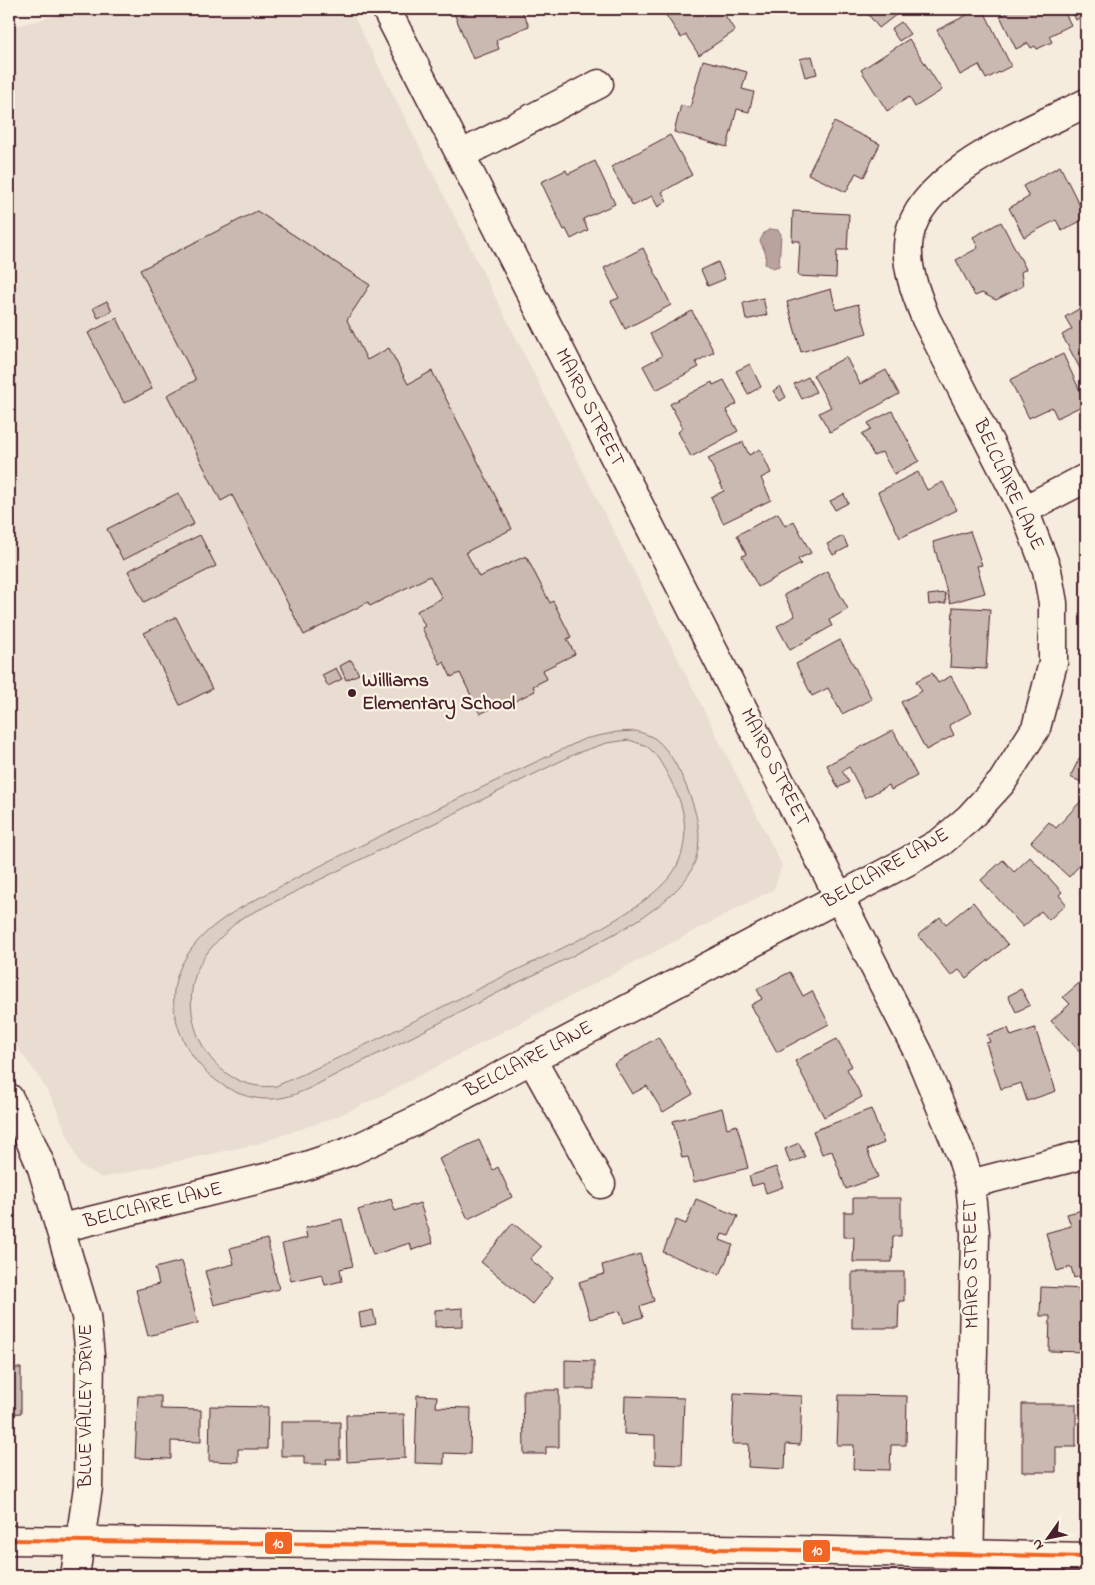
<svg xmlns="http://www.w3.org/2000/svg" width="1095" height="1585" font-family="'Indie Flower',sans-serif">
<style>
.built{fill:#e8ddd0}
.green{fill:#dbcec4;stroke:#927678;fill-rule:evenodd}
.water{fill:#b8a39e;stroke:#8c6e70}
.building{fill:#cab9b1;stroke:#4a1f2b}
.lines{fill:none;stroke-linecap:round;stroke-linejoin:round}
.minor-casing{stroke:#4a1f2b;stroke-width:31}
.major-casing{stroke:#4a1f2b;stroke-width:31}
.minor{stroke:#fcf5e5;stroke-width:28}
.major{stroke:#fcf5e5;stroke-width:28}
.bus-1-casing{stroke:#fcf5e5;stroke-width:8}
.bus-1{stroke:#f26522;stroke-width:4}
.poi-dot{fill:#4a1f2b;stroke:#fcf5e5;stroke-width:2}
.labels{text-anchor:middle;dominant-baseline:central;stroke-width:4.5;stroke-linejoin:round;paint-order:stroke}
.street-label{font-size:20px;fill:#4a1f2b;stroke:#fcf5e5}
.poi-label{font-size:20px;font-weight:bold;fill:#4a1f2b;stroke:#fcf5e5;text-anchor:start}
.line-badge{stroke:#fcf5e5;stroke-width:2}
.badge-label{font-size:14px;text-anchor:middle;font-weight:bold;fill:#fff}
</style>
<rect width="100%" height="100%" fill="#f5ecde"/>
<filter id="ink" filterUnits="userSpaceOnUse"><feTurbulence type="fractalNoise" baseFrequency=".02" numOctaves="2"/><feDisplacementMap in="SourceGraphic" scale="10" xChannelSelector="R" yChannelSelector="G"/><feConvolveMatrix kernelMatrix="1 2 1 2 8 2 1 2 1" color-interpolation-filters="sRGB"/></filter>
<g filter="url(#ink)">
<polygon class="built" points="81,9 350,9 782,865 774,889 379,1097 336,1117 257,1144 102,1178 80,1165 55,1105 40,1079 9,1036 9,28"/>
<path class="green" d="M636,731C642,733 649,735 654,738C675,752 694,800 698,825C701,843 697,865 685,880C669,900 646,916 623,929C588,949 550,967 513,985C458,1013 404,1042 349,1068C325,1079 297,1099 270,1099C207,1101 152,1021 182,964C198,933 225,916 255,900C362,842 474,792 584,739L617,732ZM629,740C634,742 639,743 644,745C657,750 671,781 677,794C688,819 688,851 672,874C641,916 542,957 494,981C422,1017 350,1054 276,1086C217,1093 179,1029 195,976C202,953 223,935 240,919L577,753L607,743Z"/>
<polygon class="water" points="770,229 778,230 781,234 779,266 773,268 765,264 766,254 760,241 764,233"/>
<g class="building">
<polygon points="459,9 521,9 529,26 496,40 499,49 473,59 453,11"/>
<polygon points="662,9 721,9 735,31 699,55 686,35 681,38"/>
<polygon points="864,9 899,9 901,11 879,28"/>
<polygon points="979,9 983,9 1011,66 986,79 979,65 960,75 937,30"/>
<polygon points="1015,9 1063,9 1071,25 1049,36 1052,42 1037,49 1035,46 1031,48 1028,43 1016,49 1000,16"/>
<polygon points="1071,9 1086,9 1086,14 1076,20"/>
<polygon points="901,22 910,34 899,41 891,29"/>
<polygon points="909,39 942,90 915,107 909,97 887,111 861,70"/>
<polygon points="812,56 817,74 805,77 800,59"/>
<polygon points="703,60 747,72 742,89 754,92 749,112 737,109 727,147 674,132 681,105 690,108"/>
<polygon points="834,122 880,144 864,177 856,173 846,192 808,174"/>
<polygon points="670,135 692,175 662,192 667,201 658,207 652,196 633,206 611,167"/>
<polygon points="595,161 615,204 583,219 588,230 571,239 566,229 564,230 541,182 566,170 568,174"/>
<polygon points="1060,166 1086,218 1062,231 1056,220 1024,237 1009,208 1029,197 1023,186"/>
<polygon points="257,211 370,285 347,320 367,360 389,348 408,384 432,371 512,529 466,552 479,577 526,556 550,603 553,601 571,637 567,639 575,654 543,670 547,679 533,686 535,691 499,709 497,705 480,714 460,673 451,677 444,662 440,664 422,628 425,626 417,611 442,598 430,576 370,606 368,602 304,635 232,495 221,501 167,395 196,380 140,270"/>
<polygon points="793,211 849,214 847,250 837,250 836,278 798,276 800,241 792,241"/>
<polygon points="1001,222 1026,269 1021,272 1023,286 996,300 982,293 975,296 956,260 978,248 973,237"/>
<polygon points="643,248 671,305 625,329 611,301 619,298 604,268"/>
<polygon points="718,262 725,279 708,286 701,270"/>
<polygon points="831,289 836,310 858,304 867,333 801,352 787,302"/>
<polygon points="763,298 767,315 746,320 743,303"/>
<polygon points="107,301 112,311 98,318 93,308"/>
<polygon points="1084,306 1086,310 1086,372 1083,374 1062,335 1072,329 1065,317"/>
<polygon points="692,311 714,352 696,362 699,367 656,390 643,366 662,356 650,334"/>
<polygon points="117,318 152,389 124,403 88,333"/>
<polygon points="1063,354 1086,404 1057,418 1052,407 1029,418 1010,380"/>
<polygon points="846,357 860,384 886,370 899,394 830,432 819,413 831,407 813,375"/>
<polygon points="750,364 761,387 748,394 736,371"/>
<polygon points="808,377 816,392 802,399 794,384"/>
<polygon points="724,380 737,404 726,410 738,431 691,457 678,432 683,428 670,404 712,382 713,385"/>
<polygon points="780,386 786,397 780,401 773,391"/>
<polygon points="892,411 919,461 894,474 882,452 874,456 862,434 871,429 868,423"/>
<polygon points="743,442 749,455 760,449 771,473 761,478 771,500 723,523 711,497 724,491 708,458"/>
<polygon points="918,472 927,490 943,482 957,510 900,538 878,492"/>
<polygon points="178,493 194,524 123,560 107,529"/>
<polygon points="844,494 848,503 835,510 830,501"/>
<polygon points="778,513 785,526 794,521 811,553 798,559 801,564 758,587 742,556 746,554 737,535"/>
<polygon points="970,531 982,565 977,566 985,593 950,603 933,542"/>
<polygon points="200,535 216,566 144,602 128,571"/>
<polygon points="843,536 848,547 833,555 827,544"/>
<polygon points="827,571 848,609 829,620 832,626 790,650 777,626 795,616 784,595"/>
<polygon points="945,593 946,603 929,605 928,595"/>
<polygon points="953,607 990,609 986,669 950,667"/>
<polygon points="176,617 212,689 180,705 144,633"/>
<polygon points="840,640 872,699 842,714 828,688 812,696 796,664"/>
<polygon points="351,660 359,674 346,680 340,666"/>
<polygon points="336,668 342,679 328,686 322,675"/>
<polygon points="932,673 938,683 951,676 971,713 949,725 954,735 926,750 901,702 922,691 916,681"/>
<polygon points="893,730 917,776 891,790 889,785 865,798 849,767 842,771 849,782 838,788 827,765"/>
<polygon points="1080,757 1086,760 1086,784 1070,777"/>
<polygon points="1081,801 1086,806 1086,858 1069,877 1031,842 1049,822 1056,828"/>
<polygon points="1030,857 1062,892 1059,895 1066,904 1049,920 1041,911 1023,927 981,880 1003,860 1014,872"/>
<polygon points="973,902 1008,945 966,978 959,970 951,976 918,935 940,917 946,924"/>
<polygon points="790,972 803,996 812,991 829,1024 777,1052 751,1005 762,999 757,989"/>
<polygon points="1085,978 1086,979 1086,1058 1051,1021 1070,1004 1063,997"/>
<polygon points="1021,989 1030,1005 1016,1012 1008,996"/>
<polygon points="1008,1028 1011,1036 1035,1028 1056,1091 1027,1101 1021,1083 1001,1089 986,1043 990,1042 987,1035"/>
<polygon points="658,1037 693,1094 663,1112 647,1086 632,1094 614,1064"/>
<polygon points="837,1039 852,1066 847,1069 862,1097 824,1117 795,1061"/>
<polygon points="722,1108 727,1128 737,1125 748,1168 694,1182 688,1157 682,1158 673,1121"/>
<polygon points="871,1109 884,1143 867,1150 878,1177 846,1189 832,1151 822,1154 813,1131"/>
<polygon points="479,1140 493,1170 498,1167 512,1197 468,1219 439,1159"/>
<polygon points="799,1143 805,1157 790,1163 785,1149"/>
<polygon points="776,1167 783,1187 766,1193 763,1183 752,1186 749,1176"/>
<polygon points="853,1198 901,1198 901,1236 893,1236 892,1262 853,1262 854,1237 844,1237 844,1212 853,1212"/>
<polygon points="391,1199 395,1211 420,1203 433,1243 412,1250 410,1243 373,1255 358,1210"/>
<polygon points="696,1199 738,1216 729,1236 722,1234 720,1240 733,1245 720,1275 663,1252 676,1220 686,1224"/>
<polygon points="1086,1209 1086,1274 1074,1278 1071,1267 1057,1271 1046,1233 1071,1226 1067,1214"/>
<polygon points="342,1219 353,1266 340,1269 342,1281 325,1285 322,1274 291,1281 282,1244 307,1238 305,1228"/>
<polygon points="513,1223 541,1247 530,1259 553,1278 532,1304 481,1262"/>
<polygon points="267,1239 279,1289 214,1305 205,1271 234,1264 230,1248"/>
<polygon points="640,1254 654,1301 640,1306 643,1317 624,1323 620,1311 590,1319 579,1282 604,1274 602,1265"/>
<polygon points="182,1261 198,1323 148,1336 136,1290 159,1284 155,1268"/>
<polygon points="852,1272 904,1272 904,1301 899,1301 898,1328 852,1328"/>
<polygon points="1041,1287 1086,1289 1086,1352 1049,1351 1050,1316 1040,1316"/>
<polygon points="463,1308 463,1326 435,1327 435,1310"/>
<polygon points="373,1310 376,1324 361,1327 359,1313"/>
<polygon points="565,1360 594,1361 594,1389 565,1389"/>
<polygon points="9,1368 21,1368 21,1413 9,1414"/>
<polygon points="523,1390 559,1390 559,1447 546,1447 546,1454 524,1454"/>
<polygon points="734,1393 802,1396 800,1445 786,1444 785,1469 748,1467 749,1444 732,1444"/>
<polygon points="417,1395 437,1396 436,1407 471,1408 470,1454 444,1453 444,1464 415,1463"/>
<polygon points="839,1395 907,1396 906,1445 891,1445 890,1470 853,1469 854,1445 837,1445"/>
<polygon points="138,1396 161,1396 161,1409 201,1410 201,1442 171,1441 171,1459 135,1458"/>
<polygon points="625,1396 684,1398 682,1465 655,1464 655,1435 624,1434"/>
<polygon points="1022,1404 1076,1404 1076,1447 1056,1447 1056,1472 1022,1472"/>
<polygon points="210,1406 268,1407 267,1449 238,1449 238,1462 209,1461"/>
<polygon points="404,1414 405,1458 347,1462 346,1415"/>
<polygon points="281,1422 340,1422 340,1459 326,1459 327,1464 304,1464 304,1456 281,1456"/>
</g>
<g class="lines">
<defs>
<g id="minor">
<polyline points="386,9 918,1052 961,1155 970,1184 975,1233 969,1576"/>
<polyline points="462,154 599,84"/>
<polyline points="1024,510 1086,478"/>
<polyline points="531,1058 601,1184"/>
<polyline points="9,1098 26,1131 42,1168 86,1316 90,1356 88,1487 75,1576"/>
<polyline points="970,1184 1086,1154"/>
<path d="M61,1228L285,1173L351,1151L413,1122L908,861L941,842L969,818L1002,782L1036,728L1053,663V603L1047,570L1024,510L926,319C916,294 904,265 909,237C920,172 1033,130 1086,103"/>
</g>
<polyline id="major" points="9,1540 791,1550 1086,1557"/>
</defs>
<use href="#minor" class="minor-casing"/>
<use href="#major" class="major-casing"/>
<use href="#minor" class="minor"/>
<use href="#major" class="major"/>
<defs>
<polyline id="bus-1" points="9,1540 791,1550 1086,1557"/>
</defs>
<use href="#bus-1" class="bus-1-casing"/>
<use href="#bus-1" class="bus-1"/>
</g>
</g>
<circle class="poi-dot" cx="352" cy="693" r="5"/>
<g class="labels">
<g class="street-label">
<text transform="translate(589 408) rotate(63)">MAIRO STREET</text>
<text transform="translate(1008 485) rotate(65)">BELCLAIRE LANE</text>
<text transform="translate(774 768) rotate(63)">MAIRO STREET</text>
<text transform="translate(886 869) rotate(-30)">BELCLAIRE LANE</text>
<text transform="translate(529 1060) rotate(-28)">BELCLAIRE LANE</text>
<text transform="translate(153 1206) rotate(-14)">BELCLAIRE LANE</text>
<text transform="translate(972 1264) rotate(-91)">MAIRO STREET</text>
<text transform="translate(86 1406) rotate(-90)">BLUE VALLEY DRIVE</text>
</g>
<g class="poi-label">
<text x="362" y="681">Williams<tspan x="362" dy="23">Elementary School</tspan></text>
</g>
</g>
<g class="line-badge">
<rect x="264" y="1531" width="29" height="24" rx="5" fill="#f26522"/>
<rect x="802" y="1539" width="29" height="24" rx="5" fill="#f26522"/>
</g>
<g class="badge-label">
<text x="278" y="1548">10</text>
<text x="817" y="1555">10</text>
</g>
<rect width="1095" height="1585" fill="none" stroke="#fcf5e5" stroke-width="30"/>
<rect x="15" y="15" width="1065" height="1555" fill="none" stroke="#4a1f2b" stroke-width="2" filter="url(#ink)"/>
<g transform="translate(1048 1538) rotate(237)" stroke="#fcf5e5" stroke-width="4" paint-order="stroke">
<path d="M0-4L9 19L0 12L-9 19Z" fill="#4a1f2b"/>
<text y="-8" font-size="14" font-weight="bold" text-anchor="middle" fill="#4a1f2b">N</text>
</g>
</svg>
